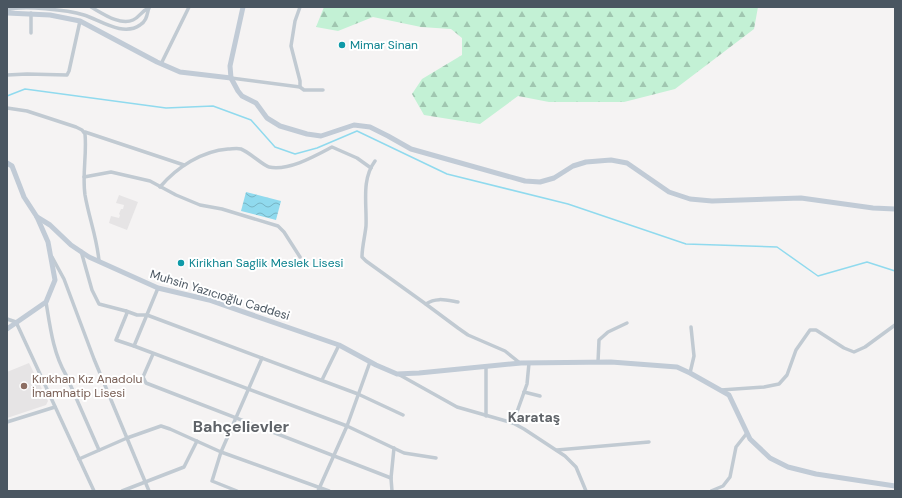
<svg xmlns="http://www.w3.org/2000/svg" width="902" height="498" font-family="'DM Sans',sans-serif">
<style>
.education{fill:#e6e4e5}
.forest{fill:url(#forest-firs)}
.water{fill:url(#water-waves)}
.lines{fill:none;stroke-linecap:round;stroke-linejoin:round}
.stream{stroke:#90daee;stroke-width:1.5}
.street{stroke:#c1cad2;stroke-width:3.5}
.secondary{stroke:#c1cbd6;stroke-width:5}
.culture-dot{fill:#0f9aa8;stroke:#fff;stroke-width:1.5}
.education-dot{fill:#8d6e63;stroke:#fff;stroke-width:1.5}
.labels{text-anchor:middle;dominant-baseline:central;stroke-width:4;stroke-linejoin:round;paint-order:stroke}
.culture-label{font-size:12px;fill:#0d838f;stroke:#fff;text-anchor:start}
.street-label{font-size:12px;fill:#4a5661;stroke:#fff}
.education-label{font-size:12px;fill:#785e54;stroke:#fff;text-anchor:start}
.quarter-label{font-size:14px;font-weight:bold;fill:#5f6368;stroke:#fff}
.district-label{font-size:16px;font-weight:bold;fill:#5f6368;stroke:#fff}
</style>
<defs>
<pattern id="forest-firs" width="22" height="20" patternUnits="userSpaceOnUse"><rect width="22" height="20" fill="#c3f1d5"/><path d="M5 1l3.5 6h-7zM16 11l3.5 6h-7z" fill="#a0c6b0"/></pattern>
<pattern id="water-waves" width="16" height="10" patternUnits="userSpaceOnUse"><rect width="16" height="10" fill="#90daee"/><path d="M0 5q4-4 8 0t8 0" fill="none" stroke="#78b4c4"/></pattern>
</defs>
<rect width="100%" height="100%" fill="#f5f3f3"/>
<g class="education">
<polygon points="119,195 138,202 127,230 109,223 111,216 119,218 120,215 119,214 121,209 123,209 124,205 116,203"/>
<polygon points="29,363 48,401 46,405 7,418 7,372"/>
</g>
<polygon class="forest" points="324,7 758,7 754,29 675,89 624,102 549,102 518,96 480,124 424,115 412,94 422,79 462,55 462,38 451,29 421,27 373,17 338,31 316,27"/>
<polygon class="water" points="246,192 281,201 276,220 241,211"/>
<g class="lines">
<polyline class="stream" points="7,96 25,89 166,108 213,106 251,120 275,147 295,154 317,148 357,131 447,174 568,204 686,244 777,247 818,276 867,262 895,271"/>
<g class="street">
<path d="M91,7C102,13 120,26 133,20C140,17 141,11 149,8"/>
<path d="M7,10C23,5 68,10 84,15C100,20 123,37 140,25C147,21 147,14 149,7"/>
<polyline points="31,33 31,13"/>
<polyline points="161,64 189,7"/>
<polyline points="7,75 27,74 67,75 69,71 80,21"/>
<polyline points="231,78 300,87 300,81 291,46 295,21 300,7"/>
<polyline points="300,87 304,90 323,90"/>
<path d="M7,108L27,111L76,127L82,130L85,134C87,154 82,175 85,195C89,218 97,238 99,261"/>
<polyline points="85,132 184,165"/>
<path d="M375,161C361,180 367,204 366,226C365,236 362,247 362,257L366,261L423,302L458,328L468,335L505,351L520,363"/>
<polyline points="84,177 111,172 150,181 176,195 200,205 222,209 278,226 284,232 300,257"/>
<path d="M160,187C177,167 202,151 228,149C232,149 237,148 241,149C249,152 264,166 269,167C289,171 315,156 332,147L357,158L371,168"/>
<polyline points="81,251 92,290 99,304 126,311 127,313 116,340 134,346"/>
<polyline points="52,257 64,279 94,359 149,491"/>
<polyline points="158,288 134,346 347,426 404,453 436,458"/>
<path d="M46,302C50,326 53,353 66,375L99,450"/>
<path d="M426,304C436,297 446,300 458,302"/>
<polyline points="126,311 137,315 147,315 358,394 403,415"/>
<polyline points="7,319 16,322 94,491"/>
<polyline points="153,354 143,377 146,383 391,478"/>
<polyline points="598,362 599,340 608,332 627,323"/>
<polyline points="486,367 486,416"/>
<polyline points="690,373 694,356 691,327"/>
<polyline points="398,374 457,407 513,423 524,429 565,456 576,467 586,491"/>
<polyline points="322,380 339,345"/>
<polyline points="721,390 764,387 779,384 787,375 796,350 810,330 816,330 844,348 854,352 865,347 895,325"/>
<polyline points="524,392 540,396"/>
<polyline points="7,422 55,407"/>
<polyline points="513,423 527,384 529,363"/>
<polyline points="557,450 649,442"/>
<polyline points="79,459 127,438 161,426 170,429 221,452 329,491"/>
<polyline points="122,491 184,467 197,441"/>
<polyline points="237,491 212,481 221,452 262,358"/>
<polyline points="318,491 347,426 370,362"/>
<polyline points="392,491 391,478 394,448"/>
<polyline points="711,491 723,486 730,477 736,447 747,433"/>
</g>
<g class="secondary">
<polyline points="243,7 230,66 231,78 238,91 242,96 256,103 267,118 280,126 307,134 321,136 354,125 370,127 388,136 411,149 525,181 540,182 554,178 573,166 586,162 611,160 627,163 669,192 690,199 712,201 801,198 873,208 895,209"/>
<polyline points="7,13 50,15 80,21 157,62 180,72 231,78"/>
<polyline points="7,163 12,166 24,197 37,217 48,242 55,280 46,302 7,329"/>
<polyline points="37,217 50,225 71,245 89,257 158,288 209,300 339,345 376,365 397,374 419,373 521,363 611,362 677,367 690,373 729,395 750,439 770,458 788,467 816,474 895,486"/>
</g>
</g>
<g class="culture-dot">
<circle cx="342" cy="45" r="4"/>
<circle cx="181" cy="263" r="4"/>
</g>
<circle class="education-dot" cx="24" cy="386" r="4"/>
<g class="labels">
<g class="culture-label">
<text x="350" y="45">Mimar Sinan</text>
<text x="189" y="263">Kirikhan Saglik Meslek Lisesi</text>
</g>
<g class="street-label">
<text transform="translate(220 295) rotate(17)">Muhsin Yazıcıoğlu Caddesi</text>
</g>
<g class="education-label">
<text x="32" y="379">Kırıkhan Kız Anadolu<tspan x="32" dy="14">İmamhatip Lisesi</tspan></text>
</g>
<g class="quarter-label">
<text x="534" y="417">Karataş</text>
</g>
<g class="district-label">
<text x="241" y="426">Bahçelievler</text>
</g>
</g>
<rect width="902" height="498" fill="none" stroke="#4a5661" stroke-width="16"/>
</svg>
